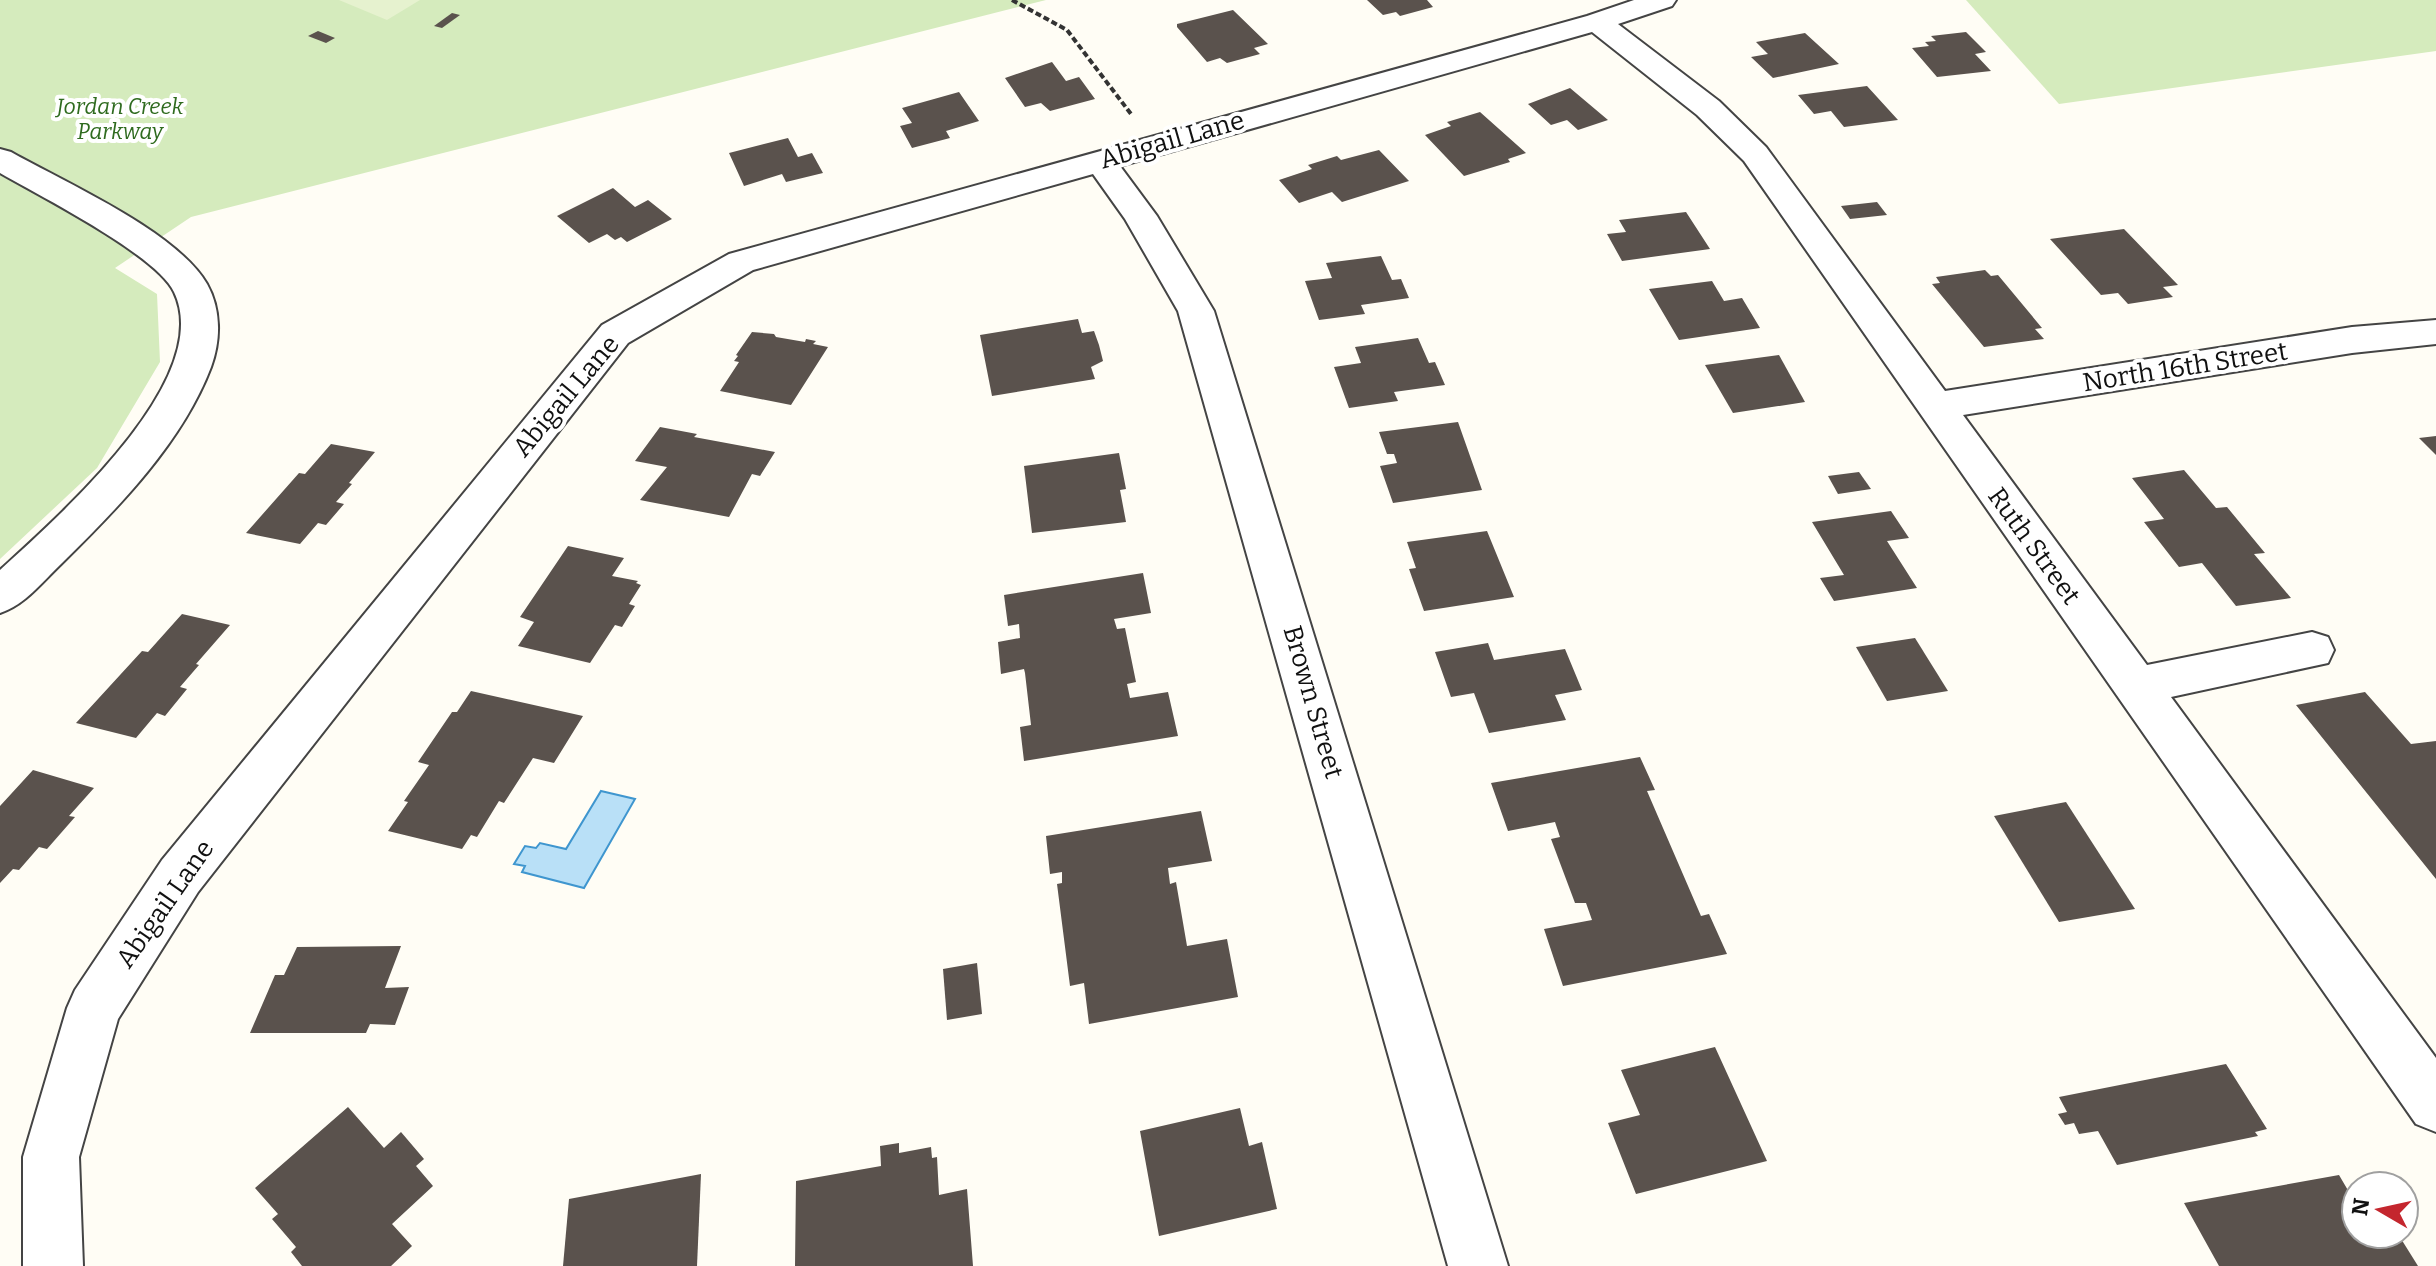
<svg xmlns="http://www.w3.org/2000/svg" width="2436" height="1266" font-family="Bitter,serif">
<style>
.green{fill:#d5ebbd}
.pitch{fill:#e6f2cf}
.water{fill:#b9e0f7;stroke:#3f96cf;stroke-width:2}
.building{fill:#5a524d}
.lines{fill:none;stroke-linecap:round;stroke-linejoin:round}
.minor-casing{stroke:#444;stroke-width:4}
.path{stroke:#333;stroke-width:4;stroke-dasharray:6 3;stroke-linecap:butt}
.minor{fill:#fff;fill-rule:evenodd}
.labels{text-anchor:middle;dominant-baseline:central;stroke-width:8;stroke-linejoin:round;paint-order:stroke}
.far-park-label{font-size:22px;font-style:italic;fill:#2f6b1f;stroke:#fff}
.street-label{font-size:26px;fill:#111;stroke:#fff}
</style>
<rect width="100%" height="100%" fill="#fffdf5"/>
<g class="green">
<polygon points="0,0 1046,0 191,217 115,268 157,294 160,362 97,468 0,559"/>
<polygon points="1966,0 2436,0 2436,51 2059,104"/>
</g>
<polygon class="pitch" points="339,0 420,0 387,20"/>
<polygon class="water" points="601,791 635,799 584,888 522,872 525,866 514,864 525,846 536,848 540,843 566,849"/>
<g class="building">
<polygon points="1367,0 1427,0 1433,7 1400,16 1396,12 1383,15"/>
<polygon points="1233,10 1268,44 1254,48 1260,54 1227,63 1220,58 1207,62 1177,27 1177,24"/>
<polygon points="452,13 460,15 442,28 434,26"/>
<polygon points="318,31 335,38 326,43 308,36"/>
<polygon points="1966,32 1986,52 1975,54 1991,71 1937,77 1912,48 1929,46 1925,42 1936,41 1931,36"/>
<polygon points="1805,33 1839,64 1773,78 1751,57 1768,54 1756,42"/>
<polygon points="1052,62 1066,81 1079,77 1095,99 1050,111 1041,103 1025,107 1005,78"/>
<polygon points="1867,86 1898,120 1844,127 1831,111 1814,114 1798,95"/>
<polygon points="1570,88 1608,120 1578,130 1567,120 1551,125 1528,104"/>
<polygon points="959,92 979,121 946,131 950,138 912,148 900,126 912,123 902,108"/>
<polygon points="1480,112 1526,153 1508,159 1510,162 1464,176 1425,135 1451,126 1447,122"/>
<polygon points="788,138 798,157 812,153 823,173 786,182 782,174 744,186 729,153"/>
<polygon points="1379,150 1409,181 1342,202 1332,192 1299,203 1279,180 1312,169 1308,165 1337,156 1341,160"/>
<polygon points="613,188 635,207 648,200 672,219 627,242 621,237 615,240 607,234 589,243 557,216"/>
<polygon points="1877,202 1887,215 1850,219 1841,206"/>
<polygon points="1686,212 1710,249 1622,261 1607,234 1626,232 1619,220"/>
<polygon points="2124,229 2178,285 2163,287 2173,297 2128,304 2118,293 2101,295 2050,239"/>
<polygon points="1381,256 1392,280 1401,279 1409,298 1361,305 1365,314 1319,320 1305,281 1332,278 1326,263"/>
<polygon points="1985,270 1991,276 1998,275 2042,328 2035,329 2044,339 1984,347 1932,284 1940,283 1936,277"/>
<polygon points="1712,281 1724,301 1742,298 1760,328 1679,340 1649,289"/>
<polygon points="1078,319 1082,333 1094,331 1099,345 1103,361 1091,367 1095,379 992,396 980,335"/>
<polygon points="752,332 774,334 776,337 805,342 806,339 816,341 813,344 828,347 791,405 720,391 739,362 734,361 738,356 736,355"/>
<polygon points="1418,338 1429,363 1435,362 1445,385 1394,392 1398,401 1349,408 1334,367 1361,363 1355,347"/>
<polygon points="1779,355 1805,402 1733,413 1705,365"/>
<polygon points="1458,422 1482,490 1393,503 1380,466 1397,463 1394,454 1387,454 1379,432"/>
<polygon points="660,427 697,434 694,437 775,452 760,476 752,474 729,517 650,502 640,500 667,467 635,461"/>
<polygon points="2436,436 2436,455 2419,438"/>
<polygon points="331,444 375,452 349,483 352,484 336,502 344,504 326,525 318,523 300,544 246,533 299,473 305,474"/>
<polygon points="1119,453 1126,489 1120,490 1126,522 1032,533 1024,466"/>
<polygon points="2184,470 2216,508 2227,507 2265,553 2254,554 2291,598 2236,606 2202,563 2179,567 2144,522 2164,519 2132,478"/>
<polygon points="1859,472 1871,489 1838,494 1828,476"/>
<polygon points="1891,511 1909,538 1887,541 1917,588 1834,601 1820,578 1844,575 1812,522"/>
<polygon points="1487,531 1514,597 1424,611 1409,569 1416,568 1407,542"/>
<polygon points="568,546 624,558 612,576 638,581 636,583 641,585 629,604 635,606 622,627 615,625 590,663 518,646 534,622 520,617"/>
<polygon points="1143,573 1151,613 1114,619 1117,629 1125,628 1136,682 1127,684 1130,698 1168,692 1178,736 1024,761 1020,727 1031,725 1025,673 1024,669 1001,674 998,642 1020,638 1019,624 1008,626 1004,595"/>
<polygon points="182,614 230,625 196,664 199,665 180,687 187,689 165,716 157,713 136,738 76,723 142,651 148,652"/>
<polygon points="1915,638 1948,691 1887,701 1856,647"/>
<polygon points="1488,643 1494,660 1565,649 1582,690 1555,695 1566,720 1489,733 1474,693 1451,697 1435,652"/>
<polygon points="471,691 583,716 554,763 533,758 504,803 499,801 477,837 471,835 462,849 388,831 408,802 404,801 429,765 418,762 452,712 457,712"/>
<polygon points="2365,692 2411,744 2436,741 2436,879 2296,705"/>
<polygon points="1640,757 1655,790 1647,791 1701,916 1709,914 1727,954 1563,986 1544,929 1592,920 1586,903 1575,903 1551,839 1560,837 1555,822 1508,831 1491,783"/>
<polygon points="33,770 94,788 69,816 75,817 47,849 39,847 19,870 13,869 0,883 0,806"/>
<polygon points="2066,802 2135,909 2059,922 1994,816"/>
<polygon points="1201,811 1212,861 1168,868 1170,884 1176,882 1187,946 1227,939 1238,997 1089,1024 1084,983 1070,986 1057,884 1062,883 1062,872 1050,874 1046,836"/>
<polygon points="401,946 385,988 409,987 395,1025 370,1024 366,1033 250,1033 275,975 284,975 297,947"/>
<polygon points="977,963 982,1014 947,1020 943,969"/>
<polygon points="1715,1047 1767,1161 1636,1194 1608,1123 1640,1115 1621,1070"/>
<polygon points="2226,1064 2267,1129 2255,1132 2258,1136 2117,1165 2098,1131 2079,1134 2074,1123 2065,1125 2058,1114 2067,1112 2059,1097"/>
<polygon points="348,1107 384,1148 401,1132 424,1159 416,1166 433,1186 392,1224 412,1246 391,1266 302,1266 291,1252 296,1247 272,1219 278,1214 255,1188"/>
<polygon points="1240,1108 1249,1146 1262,1142 1277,1209 1159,1236 1140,1131"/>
<polygon points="899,1143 899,1153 931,1147 932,1158 937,1157 939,1195 967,1189 973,1266 795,1266 796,1181 881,1166 880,1146"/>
<polygon points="701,1174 697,1266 563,1266 569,1199"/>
<polygon points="2339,1175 2356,1204 2356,1234 2398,1234 2418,1266 2219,1266 2184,1203"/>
</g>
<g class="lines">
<defs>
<g id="minor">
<polygon points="1634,0 1676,0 1672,6 1618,24 1719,101 1766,147 1945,391 2352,327 2436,320 2436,344 2352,353 1963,415 2147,665 2312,632 2328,637 2334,650 2328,663 2171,697 2436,1058 2436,1132 2416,1124 1744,161 1697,115 1592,32 1120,166 1157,216 1214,311 1508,1266 1448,1266 1178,311 1125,219 1093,174 753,270 628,343 198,892 118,1019 79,1157 83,1266 23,1266 23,1157 67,1008 75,990 162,860 602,325 729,254 1587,16"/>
<path d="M0,149L11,152C66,183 176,231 207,284C221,309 221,340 211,367C182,443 118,508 61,564C42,582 25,605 0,613V570C58,517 216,379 174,292C157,255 38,195 0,173Z"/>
</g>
</defs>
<use href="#minor" class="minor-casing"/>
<polyline class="path" points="1012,0 1067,30 1131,114"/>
<use href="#minor" class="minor"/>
</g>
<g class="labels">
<g class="far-park-label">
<text x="120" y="106">Jordan Creek<tspan x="120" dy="25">Parkway</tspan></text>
</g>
<g class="street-label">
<text transform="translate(1172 140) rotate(-16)">Abigail Lane</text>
<text transform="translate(2185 367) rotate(-9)">North 16th Street</text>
<text transform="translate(566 396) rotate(-50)">Abigail Lane</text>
<text transform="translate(2034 546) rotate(54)">Ruth Street</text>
<text transform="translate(1313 702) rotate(74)">Brown Street</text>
<text transform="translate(165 904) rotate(-55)">Abigail Lane</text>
</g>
</g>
<g transform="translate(2380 1210) rotate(279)"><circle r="38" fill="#ffffff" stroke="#a0a0a0" stroke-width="2"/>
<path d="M0-6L14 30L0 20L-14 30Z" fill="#c4262e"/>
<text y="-12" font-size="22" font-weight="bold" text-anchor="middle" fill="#111111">N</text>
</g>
</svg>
